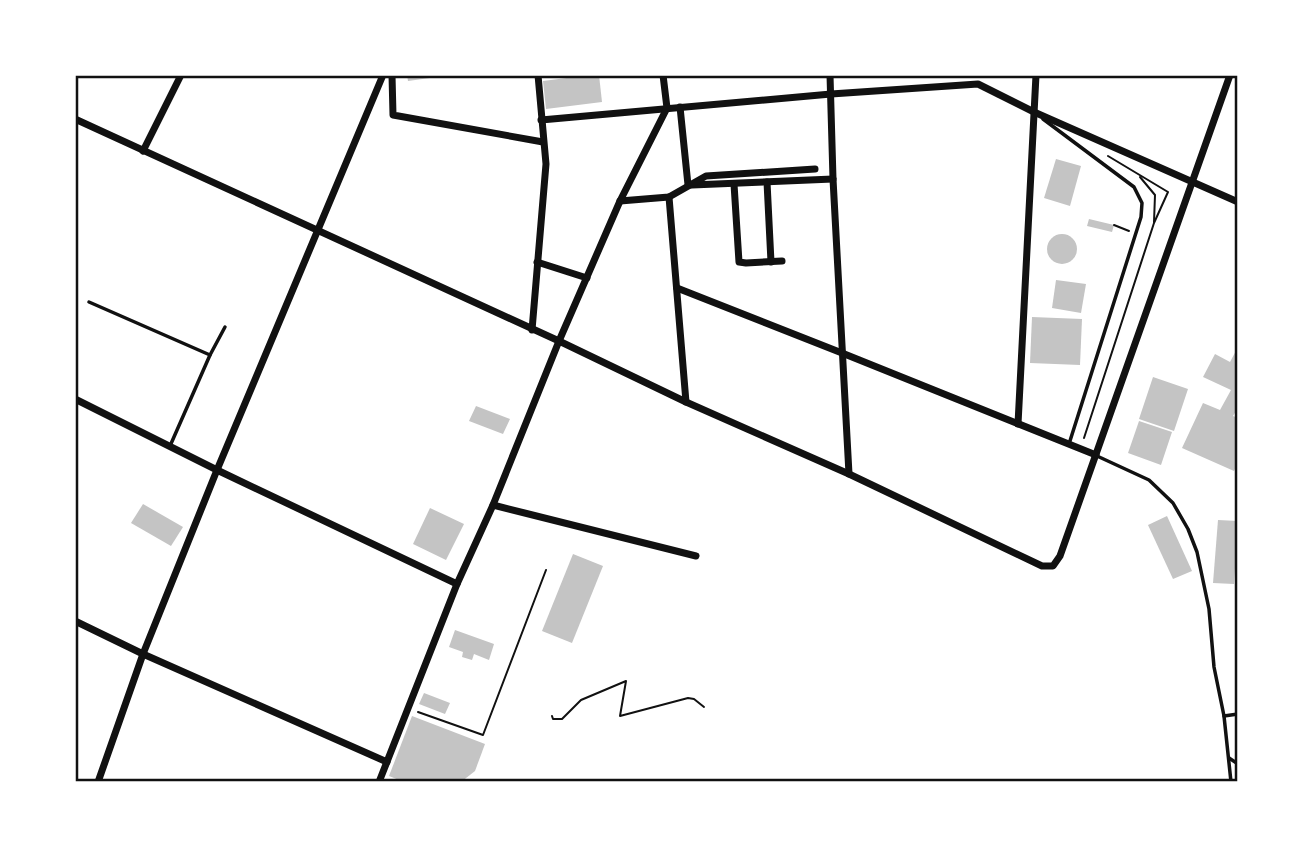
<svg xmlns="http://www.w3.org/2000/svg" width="1313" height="857" font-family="'Times New Roman',serif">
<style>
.building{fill:#c4c4c4}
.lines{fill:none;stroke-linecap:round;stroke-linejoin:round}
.path{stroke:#111;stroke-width:2}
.service{stroke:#111;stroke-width:3.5}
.minor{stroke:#111;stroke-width:7}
.neatline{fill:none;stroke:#111;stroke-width:2.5}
</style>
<rect width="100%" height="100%" fill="#fff"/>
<g class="building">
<polygon points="407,75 437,75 437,77 408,81"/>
<polygon points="590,75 599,75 602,102 546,109 543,81"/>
<polygon points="1056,159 1081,166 1070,206 1044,198"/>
<polygon points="1089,219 1114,225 1112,232 1087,226"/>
<circle cx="1062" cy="249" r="15"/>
<polygon points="1056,280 1086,284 1081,313 1052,308"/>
<polygon points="1032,317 1082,319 1080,365 1030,363"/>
<polygon points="1238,347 1238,408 1233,416 1238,418 1238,463 1234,471 1182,448 1203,403 1220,410 1231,390 1203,377 1215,354 1230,362"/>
<polygon points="1153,377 1188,389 1174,431 1139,419"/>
<polygon points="476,406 510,419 503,434 469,421"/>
<polygon points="1139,421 1172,432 1161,465 1128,453"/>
<polygon points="143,504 183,527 171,546 131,523"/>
<polygon points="430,508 464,524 446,560 413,544"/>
<polygon points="1167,516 1192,571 1173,579 1148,525"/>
<polygon points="1218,520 1238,521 1234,584 1213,583"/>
<polygon points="573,554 603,566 572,643 542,631"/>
<polygon points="455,630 494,644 489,660 474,654 472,660 462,657 463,652 449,647"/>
<polygon points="424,693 450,703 445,714 419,704"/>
<polygon points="412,716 485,744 475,771 461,782 404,782 389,776"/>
</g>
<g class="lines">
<g class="path">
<polyline points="1140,177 1155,195 1154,222"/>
<polyline points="1114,225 1129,231"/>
<polyline points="1084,438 1154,223 1168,192 1108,156"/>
<polyline points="418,712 483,735 546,570"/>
<polyline points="552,716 553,719 562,719 581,700 626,681 620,716 688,698 694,699 704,707"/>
</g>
<g class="service">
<polyline points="1043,119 1134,187 1142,203 1141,217 1069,444"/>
<polyline points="89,302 210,355"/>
<polyline points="170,446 210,355 225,327"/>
<polyline points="1097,456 1149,480 1173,503 1188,529 1197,552 1209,609 1214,667 1224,716 1231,782"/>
<polyline points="1224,716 1238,714"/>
<polyline points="1229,758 1238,764"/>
</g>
<g class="minor">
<polyline points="392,75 393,115 543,142"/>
<polyline points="830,75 833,179 849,474"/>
<polyline points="680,107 688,185"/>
<polyline points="75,119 559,341 686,402 849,474 1042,566 1053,566 1060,556 1230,75"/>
<polyline points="541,120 831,94 978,84 1034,112 1238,202"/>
<polyline points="143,151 181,75"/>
<polyline points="767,182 771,262"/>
<polyline points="734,184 739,262 746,263 782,261"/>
<polyline points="692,185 833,179"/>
<polyline points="669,197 686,402"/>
<polyline points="620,201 669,197 706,176 815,169"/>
<polyline points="537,262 587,278"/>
<polyline points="677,288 842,353 1096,455"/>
<polyline points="532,330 546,164 538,75"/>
<polyline points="75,399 217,470 457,584"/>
<polyline points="1018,424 1036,75"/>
<polyline points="493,505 696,556"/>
<polyline points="75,621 143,654 387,762"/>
<polyline points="98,782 143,654 217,470 383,75"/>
<polyline points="379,782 457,584 493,505 559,341 620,201 667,108 663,75"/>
</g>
</g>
<rect width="1313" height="857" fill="none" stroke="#ffffff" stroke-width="154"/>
<rect x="77" y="77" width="1159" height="703" class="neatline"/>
</svg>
